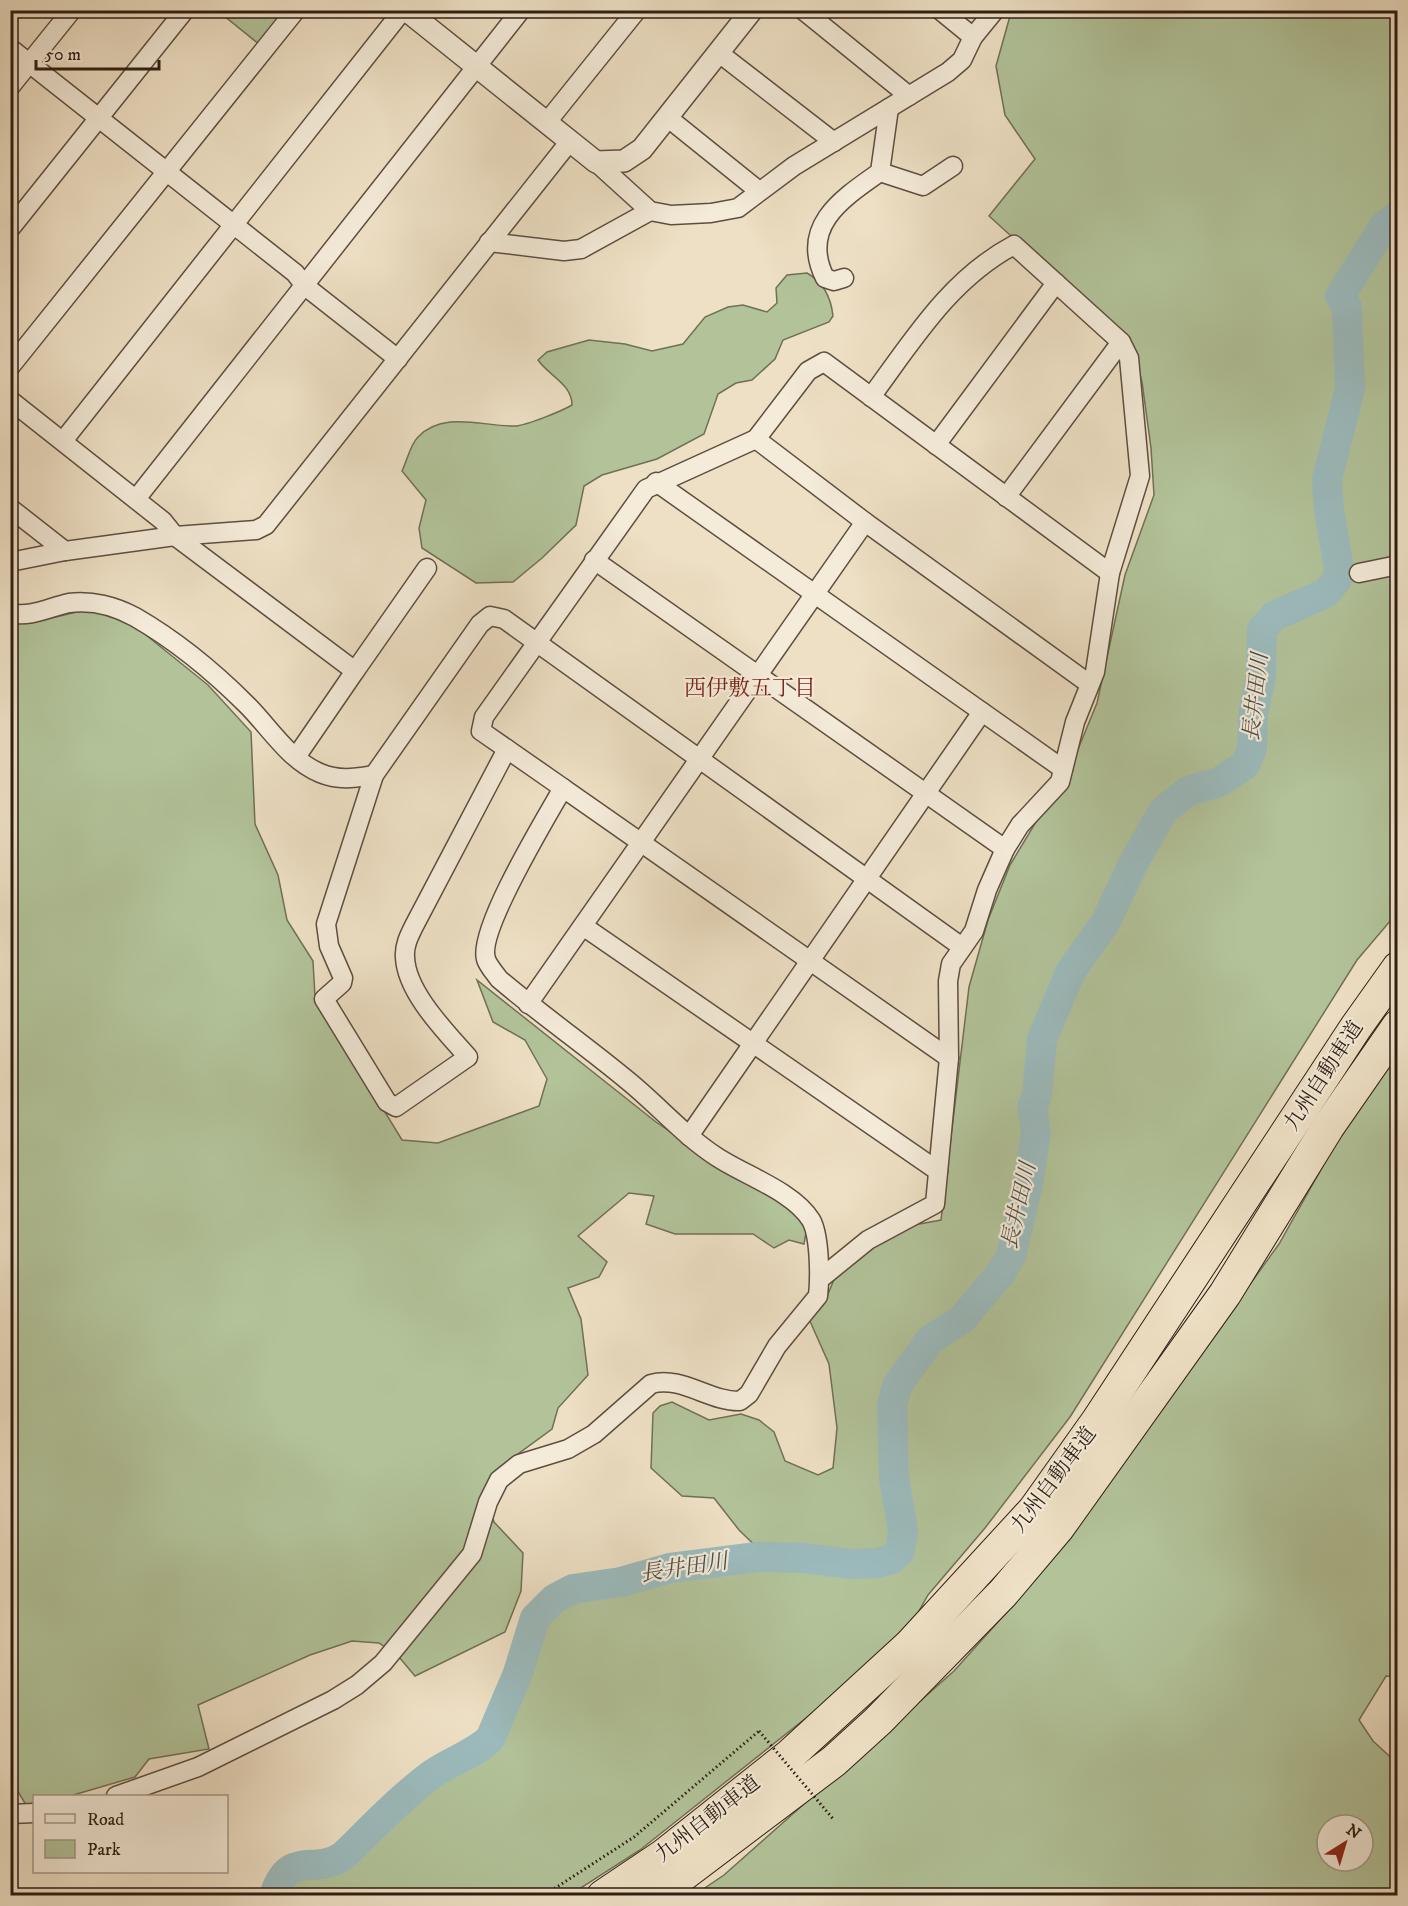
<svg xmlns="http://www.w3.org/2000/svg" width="1408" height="1906" font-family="'IM FELL DW Pica','Noto Serif JP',serif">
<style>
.green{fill:#b2c39a;stroke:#707057;stroke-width:1.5;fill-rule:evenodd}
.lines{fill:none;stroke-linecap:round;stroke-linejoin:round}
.river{stroke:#9cbbbd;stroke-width:30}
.minor-casing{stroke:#5e4e40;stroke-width:21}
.tertiary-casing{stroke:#5e4e40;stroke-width:24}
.motorway-casing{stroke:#2e1e14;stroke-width:34}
.path{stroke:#2e1e14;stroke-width:3;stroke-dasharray:1.5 3;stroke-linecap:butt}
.minor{stroke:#f4ebd9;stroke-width:18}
.tertiary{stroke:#f4ebd9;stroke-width:21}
.motorway{stroke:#eee0c5;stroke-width:32}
.path-bridge{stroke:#2e1e14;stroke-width:3;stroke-dasharray:1.5 3;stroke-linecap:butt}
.labels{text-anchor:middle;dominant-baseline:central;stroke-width:4.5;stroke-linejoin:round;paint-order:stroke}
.street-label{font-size:21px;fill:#2e1e14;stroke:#f4ebd9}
.neighbourhood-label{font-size:22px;fill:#7a1f14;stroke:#f4ebd9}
.water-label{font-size:22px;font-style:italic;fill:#4f4d47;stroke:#f4ebd9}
</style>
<rect width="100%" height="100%" fill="#eee0c5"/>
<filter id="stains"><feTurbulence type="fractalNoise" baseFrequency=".00333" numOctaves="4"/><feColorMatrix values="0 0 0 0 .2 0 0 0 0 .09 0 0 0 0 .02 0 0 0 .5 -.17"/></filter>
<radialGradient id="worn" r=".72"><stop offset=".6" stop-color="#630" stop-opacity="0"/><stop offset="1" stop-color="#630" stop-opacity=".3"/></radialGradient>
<g class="green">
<path d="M1016,10L1397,11V913L1357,960L1070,1417L985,1528L928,1595L906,1634L840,1691L640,1850L570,1895L278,1896C287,1856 313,1880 336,1867C372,1846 396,1807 430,1782C446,1771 468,1767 482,1754C500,1738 519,1689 525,1665C531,1646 535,1618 555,1606C592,1586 638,1586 679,1580C710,1576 741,1569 773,1563L739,1530L714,1498L682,1496L651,1468L653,1413L660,1406L672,1402L709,1420L741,1414L759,1420L774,1432L785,1461L818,1475L833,1468L837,1428L829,1364L809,1319L826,1299L835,1277L897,1228L941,1220L969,987L988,920L1010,865L1074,759L1097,703L1125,575L1154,495L1151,448L1142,382L1132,345L989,216L1035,159L1005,115L996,66L1010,16Z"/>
<polygon points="218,11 287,11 260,45"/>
<path d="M807,273C823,282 831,297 833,316L829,322L783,340L775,359L752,380L736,383L718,394L704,434L657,459L602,475L584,486L576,525L542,558L513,582L476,583L422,548L419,528L426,500L402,471C407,461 410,445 418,437C444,410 484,427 516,426C527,425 562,411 572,405C572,384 549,376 538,360L547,352L589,340L625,344L652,351L683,344L705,317L728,307L743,305L767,312L777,303L776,288L787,275Z"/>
<polygon points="93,608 120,618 141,631 208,685 251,732 255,824 278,875 287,920 313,961 315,997 402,1140 438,1143 539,1106 547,1079 525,1040 493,1022 477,980 656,1122 738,1178 776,1196 807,1227 804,1244 789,1240 774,1248 753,1234 675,1234 646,1224 654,1196 629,1193 578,1236 607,1262 599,1277 568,1288 581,1319 588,1375 558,1408 552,1429 507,1462 486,1494 494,1522 523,1553 521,1591 505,1632 415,1676 399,1657 379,1643 352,1641 310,1655 198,1705 209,1749 149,1759 135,1777 70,1796 34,1796 34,1804 26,1805 11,1780 11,621 31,623"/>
<path d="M1397,1055V1677L1386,1676L1359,1720L1373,1741L1397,1763V1895L693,1896L724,1875L954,1671L1015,1603L1083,1516L1279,1244L1350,1118ZM1327,1825H1363V1861H1327Z"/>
</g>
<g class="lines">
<path class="river" d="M274,1896C289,1848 313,1876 343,1856C372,1828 399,1799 431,1775C450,1761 473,1755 490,1739L518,1673L535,1618L554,1599L573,1589L621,1582L670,1568L757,1557L803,1558L851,1564L877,1563L892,1559L900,1551L903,1531L894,1478L892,1405L897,1386L930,1340L962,1319L1000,1274L1011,1256L1028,1184L1036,1132L1032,1108L1037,1095L1042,1039L1071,971L1105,923L1135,860L1163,811L1188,791L1219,782L1245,765L1252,749L1253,714L1261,676L1262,630L1274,616L1326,593L1337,580L1339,568L1329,510L1327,479L1350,389L1347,307L1340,296L1384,226L1398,215"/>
<defs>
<g id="minor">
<polyline points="803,10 909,96"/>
<polyline points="940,10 973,37"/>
<polyline points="10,48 295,273 305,286 398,359"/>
<polyline points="719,53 834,142"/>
<polyline points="10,87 72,10"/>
<polyline points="667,117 759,191"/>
<polyline points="547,122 637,10"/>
<polyline points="596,162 650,211 671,215 711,213 738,208 794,166 948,72 962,60 973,37 995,10"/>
<polyline points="880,172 923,186 953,166"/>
<polyline points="10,229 185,10"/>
<polyline points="489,242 564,251 581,249 650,211"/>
<path d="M844,278L834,281L825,278C799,226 843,198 880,172L889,108"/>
<polyline points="10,367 296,10"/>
<polyline points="10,400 163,521 175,536 355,671 296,757"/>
<polyline points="756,439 865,522 1088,683"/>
<polyline points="63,441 403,10"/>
<polyline points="936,445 1056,283"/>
<polyline points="656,482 1063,769"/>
<polyline points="1006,497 1121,342"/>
<polyline points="136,499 521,10"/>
<polyline points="10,508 65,551"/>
<polyline points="594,560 1005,849"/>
<polyline points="10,562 65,551 175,536 256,530 266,525 570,141"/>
<polyline points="1359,573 1398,565"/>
<path d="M10,613C30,618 50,607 69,603C91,600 115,606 135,617C175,640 214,672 247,705C270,728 289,760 320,773C339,781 355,778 374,775"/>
<polyline points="355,671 427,568"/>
<path d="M507,749L414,926C409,936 404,946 405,957C406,992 446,1032 468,1057L396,1107L387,1102L324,999L342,983L343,978L329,946L326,924L374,775L480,624L490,616L504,619L962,947"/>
<polyline points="563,788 949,1058"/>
<polyline points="583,926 938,1171"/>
<polyline points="528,1004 865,522"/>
<polyline points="689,1136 982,712"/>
<path d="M820,1279L868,1240L935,1204L949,1058L948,981L951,964L974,931L987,890L1005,849L1020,825L1060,782L1075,722L1095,672L1110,573L1140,476L1129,358L1121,342L1014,245C950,279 913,340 871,397"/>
<path d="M116,1796L198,1767L333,1700L357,1685L383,1663L472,1554L488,1502L499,1480L519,1464L568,1449L594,1434L651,1384C681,1375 710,1402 740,1401L749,1394L777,1346L818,1296C820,1278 820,1236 811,1220C793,1191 744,1175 717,1157C683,1135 658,1105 627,1080C585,1045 540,1014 499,979C495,973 488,966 486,959C477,931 546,818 563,788L481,731L484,717L646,489L756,439L808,371L824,362L1110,573"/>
<polyline points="10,1814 34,1813"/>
</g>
<polyline id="tertiary" points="406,10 596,162 624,161 642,149 752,10"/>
<g id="motorway">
<polyline points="603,1896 664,1855 790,1755 910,1645 1034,1510 1098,1420 1356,1027 1398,968"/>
<polyline points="655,1896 834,1761 878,1721 1003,1593 1058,1528 1225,1294 1328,1127 1398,1026"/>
</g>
</defs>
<use href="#minor" class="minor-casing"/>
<use href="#tertiary" class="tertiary-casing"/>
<use href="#motorway" class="motorway-casing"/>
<polyline class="path" points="543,1896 634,1837 759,1731"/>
<use href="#minor" class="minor"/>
<use href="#tertiary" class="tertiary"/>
<use href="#motorway" class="motorway"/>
<polyline class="path-bridge" points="759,1731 834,1820"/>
</g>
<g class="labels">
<g class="street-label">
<text transform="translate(1324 1076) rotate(-57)">九州自動車道</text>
<text transform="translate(1054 1480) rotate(-53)">九州自動車道</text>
<text transform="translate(708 1819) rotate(-38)">九州自動車道</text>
</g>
<g class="neighbourhood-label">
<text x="750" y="688">西伊敷五丁目</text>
</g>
<g class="water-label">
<text transform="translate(1256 697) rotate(-84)">長井田川</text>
<text transform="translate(1019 1206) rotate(-77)">長井田川</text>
<text transform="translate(684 1568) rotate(-9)">長井田川</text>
</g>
</g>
<rect width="1408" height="1906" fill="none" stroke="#eee0c5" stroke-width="36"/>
<rect x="12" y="12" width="1384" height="1882" fill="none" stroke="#2e1e14" stroke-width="3"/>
<rect x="18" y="18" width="1372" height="1870" fill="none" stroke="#2e1e14" stroke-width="1.5"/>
<rect x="33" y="1795" width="195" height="78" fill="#f4ebd9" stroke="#a5998a" stroke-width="1.5"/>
<rect x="45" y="1814" width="30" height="9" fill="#f4ebd9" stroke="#a5998a" stroke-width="1.5"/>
<text x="87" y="1825" font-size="18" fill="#2e1e14">Road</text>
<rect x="45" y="1840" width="30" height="18" fill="#b2c39a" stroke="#a5998a" stroke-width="1.5"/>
<text x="87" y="1855" font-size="18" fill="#2e1e14">Park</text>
<g transform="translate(1345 1843) rotate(37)"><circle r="28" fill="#f4ebd9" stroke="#a5998a" stroke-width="1.5"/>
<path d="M0-4.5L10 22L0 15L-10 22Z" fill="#8f2418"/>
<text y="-9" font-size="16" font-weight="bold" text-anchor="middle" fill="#2e1e14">N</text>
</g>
<path d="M36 60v9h123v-9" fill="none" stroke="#2e1e14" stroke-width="3"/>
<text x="45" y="60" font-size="18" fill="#2e1e14" stroke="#f4ebd9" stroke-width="4.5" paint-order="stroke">50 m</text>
<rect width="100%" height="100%" filter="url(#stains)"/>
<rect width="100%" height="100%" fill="url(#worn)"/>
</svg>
